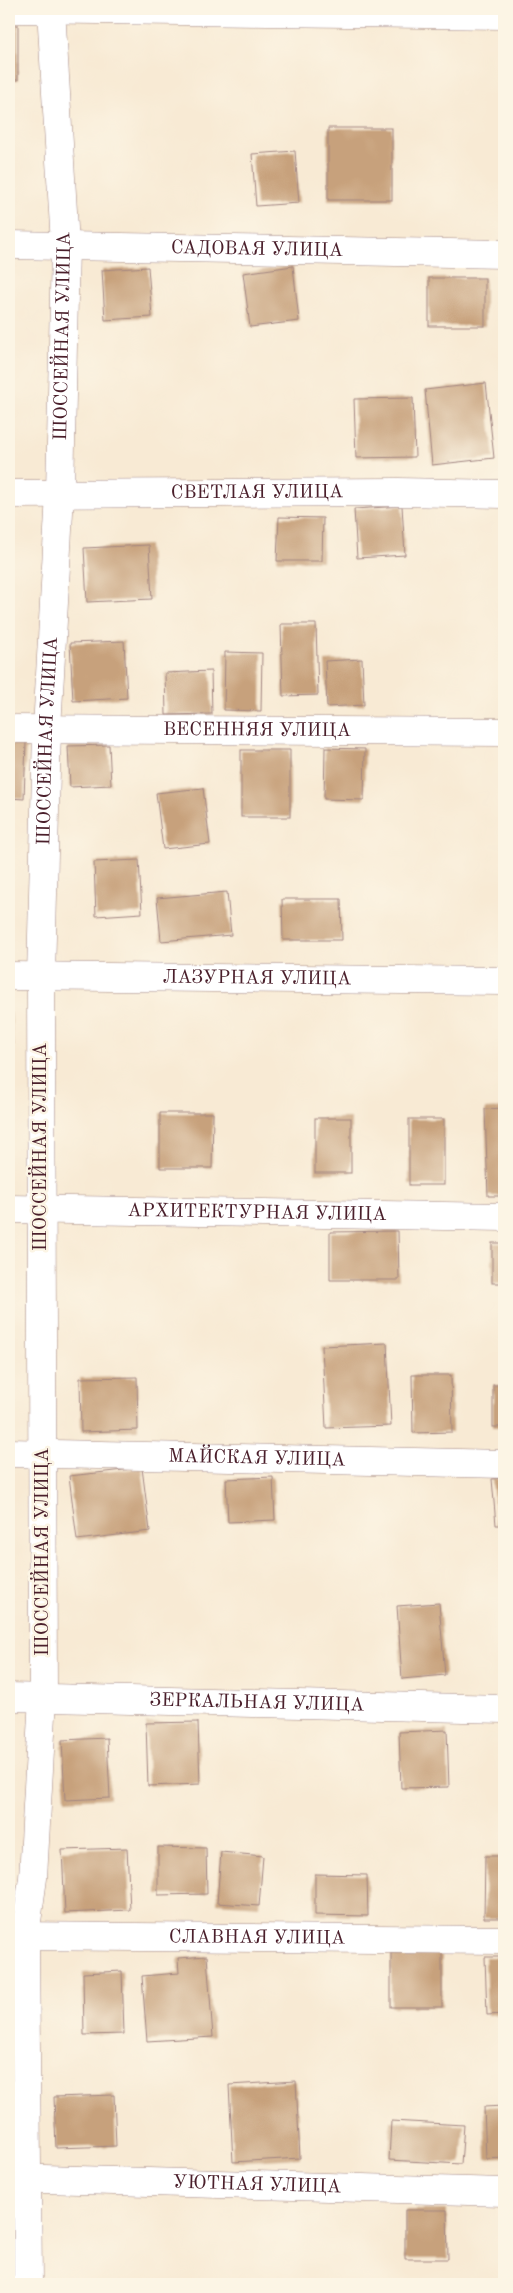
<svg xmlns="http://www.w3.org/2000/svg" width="513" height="2293" font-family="'Old Standard TT',serif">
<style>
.building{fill:#c7a17b}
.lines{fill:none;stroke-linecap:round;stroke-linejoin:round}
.street-casing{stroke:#a18480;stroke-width:29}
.street{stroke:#fff;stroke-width:28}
.labels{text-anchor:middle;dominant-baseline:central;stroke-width:5;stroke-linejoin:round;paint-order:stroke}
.street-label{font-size:19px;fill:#4a1f2b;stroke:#fcf5e5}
</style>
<rect width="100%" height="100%" fill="#fcf5e5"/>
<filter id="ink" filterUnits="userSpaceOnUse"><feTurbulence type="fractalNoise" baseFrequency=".02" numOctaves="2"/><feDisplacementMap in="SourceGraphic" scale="10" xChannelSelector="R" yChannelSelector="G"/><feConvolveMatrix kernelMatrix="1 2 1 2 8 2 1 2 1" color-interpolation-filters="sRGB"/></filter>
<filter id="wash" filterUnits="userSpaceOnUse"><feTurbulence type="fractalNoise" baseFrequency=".0096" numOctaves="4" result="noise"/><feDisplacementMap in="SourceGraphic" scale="20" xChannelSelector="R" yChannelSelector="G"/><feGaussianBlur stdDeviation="1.12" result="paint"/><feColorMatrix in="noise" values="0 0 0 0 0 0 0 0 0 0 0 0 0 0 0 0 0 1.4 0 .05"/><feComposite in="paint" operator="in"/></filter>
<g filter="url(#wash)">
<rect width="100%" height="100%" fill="#f8ead4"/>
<g id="blocks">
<g class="building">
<rect x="9" y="25" width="9" height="55"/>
<rect x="328" y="128" width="64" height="72"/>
<polygon points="295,151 299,203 256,206 252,154"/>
<polygon points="293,266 299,321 250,327 243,273"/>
<polygon points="148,267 152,317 105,320 102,270"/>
<rect x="429" y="278" width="56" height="48"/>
<polygon points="486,383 494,458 432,465 425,390"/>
<polygon points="413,398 415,457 356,458 354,399"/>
<polygon points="402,506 405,555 357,558 354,509"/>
<polygon points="279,517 323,518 322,561 277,561"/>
<polygon points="149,545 152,599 87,602 84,548"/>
<polygon points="281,624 316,624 318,695 283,696"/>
<polygon points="124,641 127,698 73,701 70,643"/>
<polygon points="225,652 262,653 261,711 224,710"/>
<polygon points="362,659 364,705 327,707 325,661"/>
<polygon points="211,671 212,714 166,715 165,673"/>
<polygon points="9,741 26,742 24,799 9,798"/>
<polygon points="109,745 111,785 70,787 68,746"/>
<polygon points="325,748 365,749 364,800 324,799"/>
<rect x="241" y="750" width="49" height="67"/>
<polygon points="203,788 210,844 163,849 156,793"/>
<polygon points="139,860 142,913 96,916 94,862"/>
<polygon points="227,892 231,935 161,941 157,898"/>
<polygon points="282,899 341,899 342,940 283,940"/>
<polygon points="9,1012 11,1012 13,1047 9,1047"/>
<polygon points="504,1108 504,1196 488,1196 485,1109"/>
<polygon points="160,1113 213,1113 212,1168 160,1168"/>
<rect x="315" y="1118" width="36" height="55"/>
<rect x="409" y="1119" width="35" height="66"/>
<polygon points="398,1231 399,1280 330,1280 330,1232"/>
<rect x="492" y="1243" width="12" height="40"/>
<polygon points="387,1343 391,1426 326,1428 322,1346"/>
<polygon points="412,1375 451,1375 452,1432 413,1433"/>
<polygon points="137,1377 138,1430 81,1432 80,1378"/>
<rect x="493" y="1385" width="11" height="42"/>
<polygon points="142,1468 150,1531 77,1540 69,1476"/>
<polygon points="273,1477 275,1520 228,1522 226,1479"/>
<polygon points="504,1478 504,1525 496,1525 492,1479"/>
<polygon points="439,1603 445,1675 402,1679 397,1606"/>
<polygon points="198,1722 200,1784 148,1786 146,1723"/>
<polygon points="447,1730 449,1787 401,1788 399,1732"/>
<polygon points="107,1738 110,1798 65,1800 62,1740"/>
<polygon points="158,1847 206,1848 207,1894 158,1895"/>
<polygon points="127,1848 130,1910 65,1913 62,1850"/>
<polygon points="221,1852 263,1856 259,1906 217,1903"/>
<polygon points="485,1856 504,1856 504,1918 484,1918"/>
<polygon points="315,1874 367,1875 368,1916 315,1915"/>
<rect x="391" y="1953" width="51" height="54"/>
<polygon points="207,1956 213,2037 147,2041 142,1976 179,1973 178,1958"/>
<polygon points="485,1957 504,1957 504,2014 487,2015"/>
<polygon points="122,1971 124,2034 84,2035 83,1973"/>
<polygon points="296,2081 300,2158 233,2162 229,2085"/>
<polygon points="114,2095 116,2146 56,2148 54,2097"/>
<polygon points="504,2106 504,2158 486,2159 484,2107"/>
<polygon points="391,2121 464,2125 461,2164 389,2160"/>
<polygon points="405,2210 447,2210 448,2259 405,2259"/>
</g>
</g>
</g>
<g filter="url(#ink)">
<use href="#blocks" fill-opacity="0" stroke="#a18480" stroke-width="1"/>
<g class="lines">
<defs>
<g id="street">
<polyline points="16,9 504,15"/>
<path id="s1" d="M9,245L504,254"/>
<path id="s2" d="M9,494L398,492L504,494"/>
<path id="s3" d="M9,729L504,732"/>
<path id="s4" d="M9,976L504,981"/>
<path id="s5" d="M9,1209L504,1217"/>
<path id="s6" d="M9,1453L504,1464"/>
<path id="s7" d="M9,1697L504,1709"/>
<path id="s8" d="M9,1936L504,1940"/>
<path id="s9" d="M9,2178L504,2192"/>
<path id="s10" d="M28,2284L25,1936L33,1878L43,1697L41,977L47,729L60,494L65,245L51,9"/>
</g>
</defs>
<use href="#street" class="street-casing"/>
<use href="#street" class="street"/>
</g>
</g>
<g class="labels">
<g class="street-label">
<text stroke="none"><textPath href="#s1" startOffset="248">САДОВАЯ УЛИЦА</textPath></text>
<text stroke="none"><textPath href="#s10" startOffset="1949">ШОССЕЙНАЯ УЛИЦА</textPath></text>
<text stroke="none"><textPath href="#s2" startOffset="248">СВЕТЛАЯ УЛИЦА</textPath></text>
<text stroke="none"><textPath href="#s3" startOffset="248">ВЕСЕННЯЯ УЛИЦА</textPath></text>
<text stroke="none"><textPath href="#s10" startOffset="1544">ШОССЕЙНАЯ УЛИЦА</textPath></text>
<text stroke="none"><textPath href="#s4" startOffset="248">ЛАЗУРНАЯ УЛИЦА</textPath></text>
<text transform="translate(41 1147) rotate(-90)">ШОССЕЙНАЯ УЛИЦА</text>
<text stroke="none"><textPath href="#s5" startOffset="248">АРХИТЕКТУРНАЯ УЛИЦА</textPath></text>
<text stroke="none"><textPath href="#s6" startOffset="248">МАЙСКАЯ УЛИЦА</textPath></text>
<text transform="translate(43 1552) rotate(-90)">ШОССЕЙНАЯ УЛИЦА</text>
<text stroke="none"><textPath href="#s7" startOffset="248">ЗЕРКАЛЬНАЯ УЛИЦА</textPath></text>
<text stroke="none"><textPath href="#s8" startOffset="248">СЛАВНАЯ УЛИЦА</textPath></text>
<text stroke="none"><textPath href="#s9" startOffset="248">УЮТНАЯ УЛИЦА</textPath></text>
</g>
</g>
<rect width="513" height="2293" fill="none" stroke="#fcf5e5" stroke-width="30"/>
</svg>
